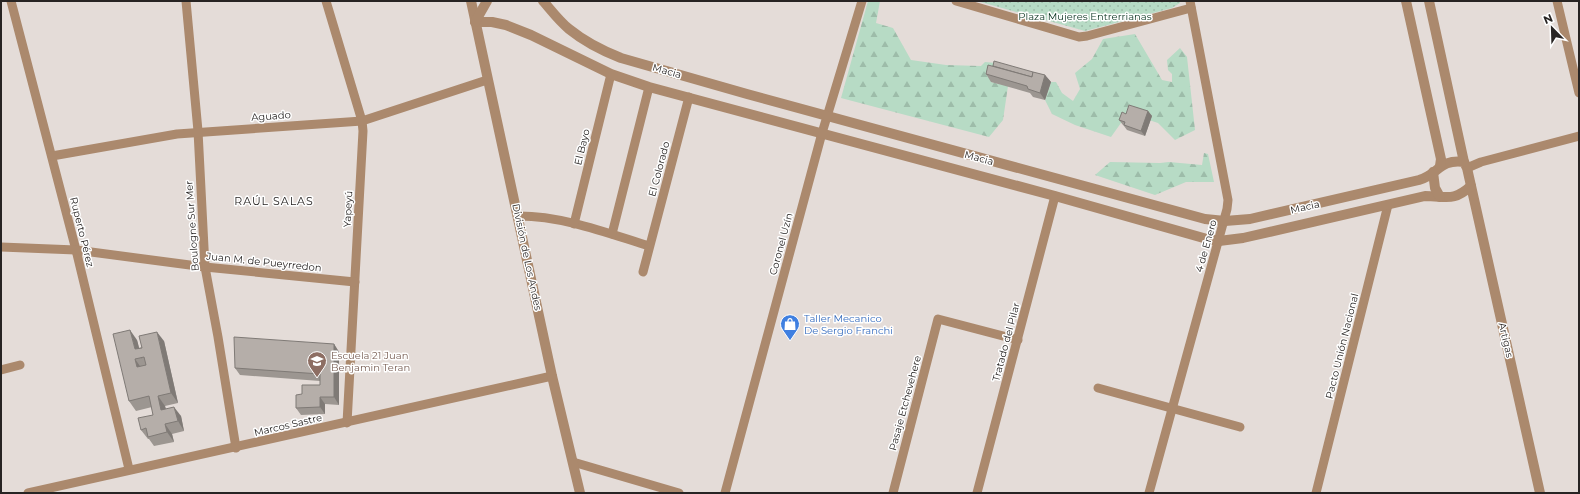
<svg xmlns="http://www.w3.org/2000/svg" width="1580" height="494" font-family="Montserrat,sans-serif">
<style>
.forest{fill:url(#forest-firs)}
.park{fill:url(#park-dots)}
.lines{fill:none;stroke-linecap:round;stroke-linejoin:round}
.minor{stroke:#ab896d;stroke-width:9}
.tertiary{stroke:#ab896d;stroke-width:10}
.wall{fill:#9c9691}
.shaded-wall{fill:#7f7a76}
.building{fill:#b5aea9;stroke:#7f7a76;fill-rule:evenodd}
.labels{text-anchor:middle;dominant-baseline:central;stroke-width:3;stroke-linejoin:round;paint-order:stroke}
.park-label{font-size:10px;fill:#0c3622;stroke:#fff}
.street-label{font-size:10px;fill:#272423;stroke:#fff}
.shop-label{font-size:10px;fill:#366cbe;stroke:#fff;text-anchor:start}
.education-label{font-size:10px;fill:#785e54;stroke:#fff;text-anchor:start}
.neighbourhood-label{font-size:11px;letter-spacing:1px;fill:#272423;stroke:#fff}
</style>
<defs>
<pattern id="forest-firs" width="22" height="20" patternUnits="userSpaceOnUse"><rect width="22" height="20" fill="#b7dbc5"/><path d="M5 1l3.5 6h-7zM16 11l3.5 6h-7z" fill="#9dbca9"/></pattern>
<pattern id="park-dots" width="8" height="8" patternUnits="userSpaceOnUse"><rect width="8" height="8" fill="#b7dbc5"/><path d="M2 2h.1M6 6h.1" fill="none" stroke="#9dbca9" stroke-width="1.8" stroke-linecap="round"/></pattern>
</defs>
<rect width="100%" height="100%" fill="#e4dcd8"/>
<g class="forest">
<polygon points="868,1 880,1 876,23 893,28 911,60 946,65 981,66 985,62 996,63 991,82 1008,86 1003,120 989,137 841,98"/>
<polygon points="1135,34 1162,80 1172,82 1172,74 1168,70 1167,60 1180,48 1187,57 1195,130 1175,140 1158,123 1128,113 1111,137 1075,125 1052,114 1045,100 1051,82 1056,82 1062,93 1073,101 1080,89 1075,73 1092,59 1103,39"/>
<polygon points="1204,153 1208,154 1214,182 1186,182 1155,195 1095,175 1110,162 1160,163 1169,162 1202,165"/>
</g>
<polygon class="park" points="977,1 1180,1 1180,3 1172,8 1085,31"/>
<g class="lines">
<g class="minor">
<polyline points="11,1 76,250 129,469"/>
<polyline points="186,1 198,131 205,267 218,337 236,448"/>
<polyline points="326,1 362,121 363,131 347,423"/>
<polyline points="956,1 1079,37 1087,36 1191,8"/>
<polyline points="1557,1 1579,93"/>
<polyline points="52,156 177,134 362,121 487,80"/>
<polyline points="1467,168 1481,162 1579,136"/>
<path d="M519,216C563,216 607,233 649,246"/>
<polyline points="574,224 611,74"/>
<polyline points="612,234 649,87"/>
<polyline points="1,247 76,250 205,267 355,282"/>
<polyline points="643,272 689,97"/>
<polyline points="1,370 20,365"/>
<polyline points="1098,388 1240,427"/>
<polyline points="573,462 679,493"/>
<polyline points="28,493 552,376"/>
<polyline points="725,493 822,133 862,1"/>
<polyline points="893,493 938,319 1018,340"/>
<polyline points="977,493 1055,196"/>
<polyline points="1149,493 1227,209 1228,200 1190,1"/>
<polyline points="1316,493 1388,205"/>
</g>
<g class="tertiary">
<polyline points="471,1 552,376 580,493"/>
<path d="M543,1C551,10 559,21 569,29C585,42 603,51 621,58L747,94L1205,219L1225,221L1250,219L1419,180C1439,174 1439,159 1464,162L1467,168L1540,493"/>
<polyline points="1406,1 1441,159 1440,166"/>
<polyline points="1429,1 1464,162"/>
<path d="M475,22H492L506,25L531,35L611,74L649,87L1055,196L1207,239L1219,241L1243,238L1425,196C1447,196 1453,202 1471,186"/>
<polyline points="475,22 487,1"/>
<polyline points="1433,172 1435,188 1440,197"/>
</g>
</g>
<g class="wall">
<polygon points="993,66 1045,75 1051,82 1045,100 1033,97 1030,93 991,82 986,74"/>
<polygon points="1148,111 1152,116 1145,136 1127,130 1124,126 1123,125 1119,120 1126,114"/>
<polygon points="137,340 139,348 164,341 178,403 165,406 166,409 181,416 184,431 172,434 174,442 154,446 149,439 148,439 141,430 153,415 152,407 136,411 129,401"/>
<polygon points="334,344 339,352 339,405 325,404 325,414 301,415 296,408 302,394 320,385 320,381 240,375 235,368"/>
</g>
<g class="shaded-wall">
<polygon points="1045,75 1051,82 1045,100 1040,93"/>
<polygon points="1148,111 1152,116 1145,136 1141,131"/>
<polygon points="130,330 137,340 142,359 135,349"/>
<polygon points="157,332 164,341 178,403 171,393"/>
<polygon points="334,344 339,352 339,405 334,397"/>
<polygon points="135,359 142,369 137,367"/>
<polygon points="158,396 165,406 168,419 161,410"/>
<polygon points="320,397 325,404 325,414 320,407"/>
<polygon points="174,407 181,416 184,431 178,421"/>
<polygon points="165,424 172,434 174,442 167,432"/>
</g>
<g class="building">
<polygon points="994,61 1033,72 1032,77 993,66"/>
<polygon points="988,65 1032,77 1033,72 1045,75 1040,93 1028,89 1027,86 986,74"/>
<polygon points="1129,105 1148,111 1141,131 1124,125 1125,122 1119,120 1122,112 1126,114"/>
<path d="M130,330L135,349L142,348L139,336L157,332L171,393L158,396L161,410L174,407L178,421L165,424L167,432L148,437L146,428L141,430L138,418L153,415L149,396L129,401L113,334ZM144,357L146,365L137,367L135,359Z"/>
<polygon points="234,337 334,344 334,397 320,397 320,407 296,408 296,395 302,394 302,385 320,385 320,374 235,368"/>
</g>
<defs>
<symbol id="shop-pin" viewBox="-11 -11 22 30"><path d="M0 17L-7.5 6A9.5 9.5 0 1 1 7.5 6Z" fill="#3f7fe0" stroke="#fff"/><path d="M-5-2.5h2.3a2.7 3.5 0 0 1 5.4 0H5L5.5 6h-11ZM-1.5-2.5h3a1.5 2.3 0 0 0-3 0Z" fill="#fff"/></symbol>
<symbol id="school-pin" viewBox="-11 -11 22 30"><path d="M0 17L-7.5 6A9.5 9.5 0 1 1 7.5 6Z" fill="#8d6e63" stroke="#fff"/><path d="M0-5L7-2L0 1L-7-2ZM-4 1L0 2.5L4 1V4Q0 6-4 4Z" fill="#fff"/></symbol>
</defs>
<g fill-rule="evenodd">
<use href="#shop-pin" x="779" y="313" width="22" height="30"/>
<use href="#school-pin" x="306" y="350" width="22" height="30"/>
</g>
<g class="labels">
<g class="park-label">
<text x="1085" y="16">Plaza Mujeres Entrerrianas</text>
</g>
<g class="street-label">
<text transform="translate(667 71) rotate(16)">Macia</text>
<text transform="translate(271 116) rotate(-4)">Aguado</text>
<text transform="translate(582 147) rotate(-76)">El Bayo</text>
<text transform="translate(979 158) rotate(15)">Macia</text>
<text transform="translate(659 169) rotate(-75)">El Colorado</text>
<text transform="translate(1305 207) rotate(-13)">Macia</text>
<text transform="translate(348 209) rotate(-87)">Yapeyú</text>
<text transform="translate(192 226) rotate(-94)">Boulogne Sur Mer</text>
<text transform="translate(82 232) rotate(76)">Ruperto Pérez</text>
<text transform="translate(781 244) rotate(-75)">Coronel Uzín</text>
<text transform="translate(1206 246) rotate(-74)">4 de Enero</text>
<text transform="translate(527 257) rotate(78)">División de Los Andes</text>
<text transform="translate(264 262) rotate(6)">Juan M. de Pueyrredon</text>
<text transform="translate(1506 340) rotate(77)">Artigas</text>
<text transform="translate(1006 342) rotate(-75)">Tratado del Pilar</text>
<text transform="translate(1342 346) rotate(-76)">Pacto Unión Nacional</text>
<text transform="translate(905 403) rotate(-75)">Pasaje Etchevehere</text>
<text transform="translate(288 425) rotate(-13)">Marcos Sastre</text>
</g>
<g class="shop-label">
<text x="804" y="318">Taller Mecanico<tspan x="804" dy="12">De Sergio Franchi</tspan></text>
</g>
<g class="education-label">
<text x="331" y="355">Escuela 21 Juan<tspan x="331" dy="12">Benjamin Teran</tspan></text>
</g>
<g class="neighbourhood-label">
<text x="274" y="201">RAÚL SALAS</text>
</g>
</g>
<rect width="1580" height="494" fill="none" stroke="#272423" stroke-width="4"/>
<g transform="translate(1552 28) rotate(337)" stroke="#ffffff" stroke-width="3" paint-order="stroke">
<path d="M0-3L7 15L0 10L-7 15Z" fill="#272423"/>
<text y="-6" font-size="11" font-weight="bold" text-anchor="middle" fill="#272423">N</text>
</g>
</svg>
